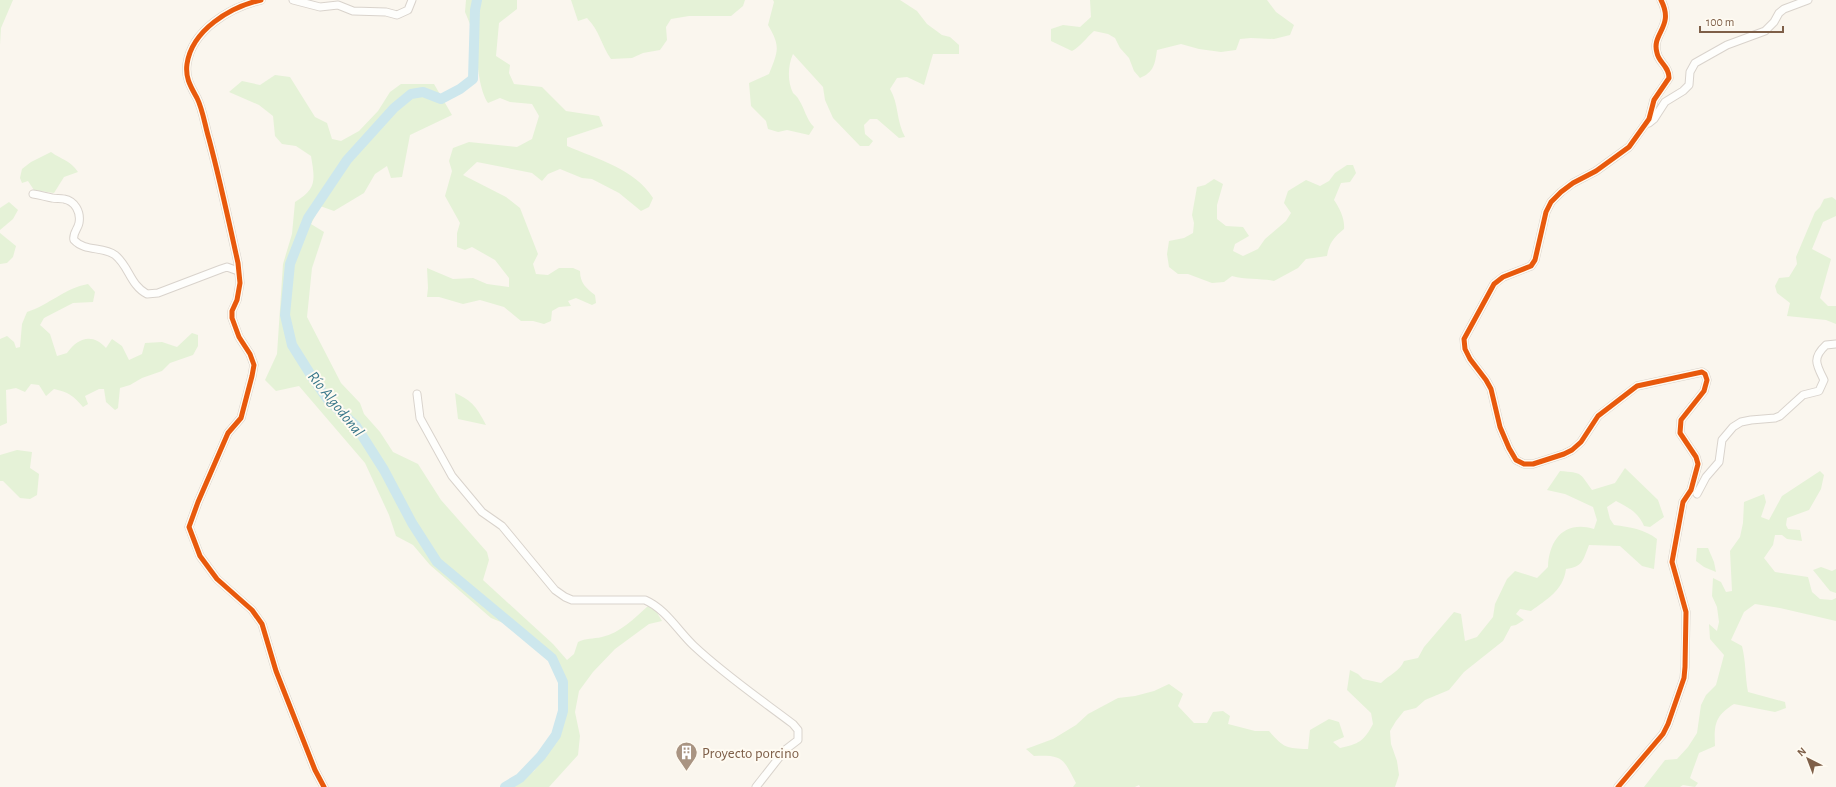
<svg xmlns="http://www.w3.org/2000/svg" width="1836" height="787" font-family="'Alegreya Sans',sans-serif">
<style>
.green{fill:#e5f2d7}
.lines{fill:none;stroke-linecap:round;stroke-linejoin:round}
.river{stroke:#cde7ed;stroke-width:10}
.street-casing{stroke:#d9d3cc;stroke-width:9}
.street{stroke:#fefefc;stroke-width:7}
.cycleway-casing{stroke:#fffbf2;stroke-width:8}
.cycleway{stroke:#e8590c;stroke-width:5}
.labels{text-anchor:middle;dominant-baseline:central;stroke-width:4;stroke-linejoin:round;paint-order:stroke}
.poi-label{font-size:15px;fill:#7e5f48;stroke:#fffbf2;text-anchor:start}
.water-label{font-size:16px;font-style:italic;fill:#3b788b;stroke:#fffbf2}
</style>
<rect width="100%" height="100%" fill="#faf6ee"/>
<g class="green">
<polygon points="0,0 13,0 1,28 0,45"/>
<polygon points="466,0 476,0 474,23 470,24 465,12"/>
<path d="M481,0H517V9L499,23L496,56L510,65L509,73L514,84L542,87L566,111L599,116L603,126L567,138V146C597,159 635,169 653,198L649,207L641,211L619,193L592,179L582,178L560,169L548,174L542,181L532,173L477,162L463,175L506,197L520,208L538,254L533,264L536,274L548,275L559,268H573L580,271C580,283 586,288 595,295L596,303L592,305L576,298L568,301L571,306L559,307L552,311L551,321L544,324L533,321H521L504,307L480,300L463,304L439,297H427L428,288L427,268L453,279L473,278L487,284L509,287V278L495,260L472,247L465,250L457,247V233L460,223L445,196L452,171L449,161L453,148L469,142L517,147L532,139L539,116L532,104L510,102L500,98L488,103C474,82 475,25 481,0Z"/>
<path d="M571,0H745L743,6L731,16H689L671,19L666,27L667,40L660,50L643,53L632,58L611,59C601,45 600,31 587,18L578,21Z"/>
<path d="M773,0H900L917,11L927,24L942,35L950,37L959,45V54H933L924,85L907,77L897,78L890,89C899,104 896,121 905,137L899,138L877,119H870L864,125L865,134L873,141L869,146H860L833,118L825,100L823,87L793,54C788,65 787,81 793,93C795,95 798,97 799,100C805,109 806,119 814,127L809,135L787,130L778,132L768,129L766,121L751,106L749,83L769,74C778,51 781,47 768,25L774,2Z"/>
<path d="M1090,0H1267L1276,12L1294,25L1290,35L1274,39L1251,38L1240,39L1236,50L1221,52L1199,49L1181,44L1157,50C1155,64 1154,72 1140,78L1134,71L1129,58L1120,48L1115,38L1108,34L1094,31C1087,37 1080,47 1072,51L1051,41V29L1063,25L1080,27L1091,17Z"/>
<path d="M275,75L290,77L315,117L327,123L332,139L341,141L359,131L378,111L390,92L401,84H434L452,115L410,135L402,177L391,178L387,166L375,174L364,193L334,211L320,206L311,224L324,232L312,268L307,317L341,383L360,403L364,414L380,432L393,452L418,464L441,500L487,552L489,560L483,580L553,644L567,660L574,654L578,642C586,638 593,639 602,637C620,633 635,618 648,606L656,611L662,621L649,624L615,649L593,672L579,691L575,712L580,736L578,755L549,787H511L534,771L555,743L565,711L564,682L552,657L523,631L491,618L430,565L413,545L396,536L389,515L365,463L299,386L276,391L265,380L277,354L283,264L292,234L295,202C317,189 315,180 311,156L296,146L282,144L275,136L273,116L259,105L229,92L242,81L260,85Z"/>
<path d="M51,152C62,160 70,160 78,172L64,177L54,193L34,190L28,181L22,183L20,178L22,169L31,162Z"/>
<path d="M1347,165H1353L1356,173L1350,182L1341,183L1334,200C1340,209 1345,219 1344,229C1334,237 1329,243 1327,256L1306,259L1298,268L1274,281C1260,278 1246,280 1232,276L1224,282L1212,283L1188,274H1178L1169,267L1167,254L1169,241L1184,238L1193,233L1194,223L1192,215L1197,187L1205,185L1214,179L1223,184L1217,205V219L1226,226L1243,227L1249,236L1235,244L1233,251L1243,256L1258,249L1265,239L1286,221L1291,213L1284,203L1288,191L1306,180L1320,186L1329,181L1335,173Z"/>
<polygon points="1832,197 1836,200 1836,216 1823,222 1812,249 1831,259 1820,298 1828,306 1836,306 1836,324 1826,320 1787,316 1790,303 1777,293 1775,286 1779,278 1789,277 1797,264 1796,257 1815,212 1820,207 1824,199"/>
<polygon points="9,202 18,210 13,219 0,230 0,208"/>
<polygon points="0,233 16,246 13,257 7,263 0,264"/>
<path d="M88,284L95,292L93,302L73,303L44,318L40,325L50,334L57,356L67,353C78,337 93,333 106,348L112,339L122,346L129,360L142,354L145,343L162,342L177,347L192,333L198,335V346L193,355L170,363L162,371L142,378L130,385L120,388L118,408L115,410L106,402L104,389H99L85,396L88,404L83,407C74,396 68,392 54,389L46,396L39,385L31,384L25,392L16,388L6,390L7,423L0,426V339L7,336L14,342L16,348L20,347L22,324L27,312C49,305 65,288 88,284Z"/>
<path d="M455,393C473,401 477,408 486,425L458,419Z"/>
<polygon points="17,450 32,452 30,468 39,474 37,495 30,499 20,498 3,481 0,481 0,455"/>
<path d="M1625,468L1658,500L1664,517L1650,527L1644,526C1638,512 1629,508 1616,501L1607,507L1610,519L1614,525C1630,527 1644,529 1657,539L1654,569L1642,566L1620,546L1589,545C1583,560 1583,567 1566,569C1563,591 1547,599 1531,611L1520,609L1516,614L1524,620L1516,625L1511,626L1503,641L1464,672L1449,690L1425,700L1416,708L1404,711L1396,721L1390,731L1391,744L1397,761L1399,775L1395,787H1140L1139,785L1135,787H1073L1076,783C1063,758 1063,755 1034,756L1026,749L1053,739L1076,725L1088,714L1118,698L1135,696L1154,691L1169,684L1183,694L1178,706L1194,723H1207L1213,712L1223,711L1230,716L1228,724L1255,731H1269C1284,748 1286,748 1308,749L1310,730L1329,719L1339,722L1344,737L1333,742L1340,748C1359,744 1364,741 1373,724L1371,713L1347,690L1350,670L1358,674L1363,679L1381,683C1389,675 1400,671 1404,661L1418,658L1424,647L1454,612L1461,614L1465,641L1477,637L1493,617L1495,604L1507,579L1515,571L1537,578L1548,567C1549,539 1565,520 1594,529L1597,520L1593,507L1565,494L1547,490L1560,471C1583,473 1579,472 1592,490L1615,483Z"/>
<path d="M1820,471L1824,475L1821,489L1809,510L1787,518L1786,525L1788,529L1800,530L1802,541L1787,539L1782,535H1775L1773,545L1764,558L1775,572L1808,577L1812,592L1820,599L1832,600L1836,598V621L1780,608L1755,604L1744,612L1731,640L1742,646C1746,662 1745,676 1748,692L1785,702L1786,708L1775,712L1734,704C1715,716 1714,724 1715,746L1699,753L1690,778L1698,783L1695,787L1683,785L1680,787H1644L1665,760L1677,759L1688,747L1697,733L1701,705L1706,695L1716,685L1724,655L1710,639L1709,624L1717,631L1719,622L1717,607L1712,596L1713,578L1721,582L1726,592L1732,591L1730,551L1740,537L1743,523L1744,502L1764,494L1766,502L1761,517L1769,520L1782,496Z"/>
<polygon points="1697,548 1708,548 1714,562 1716,572 1704,567 1696,561"/>
<polygon points="1821,567 1832,571 1836,569 1836,593 1830,591 1813,570"/>
</g>
<g class="lines">
<polyline class="river" points="477,0 475,10 473,79 460,89 441,99 423,92 411,94 394,108 347,160 308,218 290,264 285,315 292,345 314,380 328,400 356,426 384,470 412,523 437,562 552,658 563,682 563,711 556,735 541,756 520,778 505,787"/>
<defs>
<g id="street">
<path d="M261,0C230,7 192,30 187,64C185,78 191,87 197,98C203,110 205,126 209,139C220,180 229,222 238,263L240,283L237,300L232,311V318L239,337L250,354L254,365L252,376L241,418L228,433L198,502L189,527L200,556L217,579L252,610L262,624L276,671L315,770L324,787"/>
<polyline points="293,0 320,7 338,5 353,11 386,12 397,15 408,10 412,0"/>
<polyline points="1649,123 1654,119 1665,102 1683,91 1689,85 1690,72 1695,63 1727,45 1765,31 1774,22 1779,13 1784,9 1808,0"/>
<path d="M33,194C40,195 46,197 52,198C56,199 60,198 64,199C75,201 81,212 79,223C78,229 72,234 74,240C85,252 103,246 115,255C129,266 130,285 147,294L158,293L221,269L227,267L238,271"/>
<path d="M417,394L420,418L452,476L482,512L502,526L555,590L565,597L572,600H645C666,609 678,631 694,646C725,675 760,699 793,724L798,730V740L785,750L756,787"/>
<path d="M1697,494L1706,477L1719,462L1722,440L1733,427L1741,422L1751,420L1775,418L1780,416L1803,395L1819,391L1824,380C1816,364 1812,358 1826,345L1836,344"/>
<path d="M1618,787L1663,734L1668,724L1684,678L1685,667L1686,612L1672,562L1683,502L1691,490L1698,464L1696,457L1680,433L1681,420L1704,391L1707,380L1705,374L1702,372L1637,386L1598,416L1581,442L1572,450L1564,454L1533,464H1524L1516,460L1509,448L1500,427L1491,389L1486,380L1470,359L1465,349L1464,339L1494,284L1503,277L1531,266L1535,260L1546,212L1551,202L1561,192L1573,183L1596,171L1629,147L1649,119L1654,100L1669,78C1669,66 1659,63 1657,53C1651,33 1675,27 1661,0"/>
</g>
</defs>
<use href="#street" class="street-casing"/>
<use href="#street" class="street"/>
<defs>
<g id="cycleway">
<path d="M261,0C230,7 192,30 187,64C185,78 191,87 197,98C203,110 205,126 209,139C220,180 229,222 238,263L240,283L237,300L232,311V318L239,337L250,354L254,365L252,376L241,418L228,433L198,502L189,527L200,556L217,579L252,610L262,624L276,671L315,770L324,787"/>
<path d="M1618,787L1663,734L1668,724L1684,678L1685,667L1686,612L1672,562L1683,502L1691,490L1698,464L1696,457L1680,433L1681,420L1704,391L1707,380L1705,374L1702,372L1637,386L1598,416L1581,442L1572,450L1564,454L1533,464H1524L1516,460L1509,448L1500,427L1491,389L1486,380L1470,359L1465,349L1464,339L1494,284L1503,277L1531,266L1535,260L1546,212L1551,202L1561,192L1573,183L1596,171L1629,147L1649,119L1654,100L1669,78C1669,66 1659,63 1657,53C1651,33 1675,27 1661,0"/>
</g>
</defs>
<use href="#cycleway" class="cycleway-casing"/>
<use href="#cycleway" class="cycleway"/>
</g>
<defs>
<symbol id="building-pin" viewBox="-11 -11 22 30"><path d="M0 17L-7.5 6A9.5 9.5 0 1 1 7.5 6Z" fill="#a99482" stroke="#fffbf2"/><path d="M-4-6H4V6H1V3H-1V6H-4ZM-2.5-4.3h1.7v1.8h-1.7ZM.8-4.3h1.7v1.8H.8ZM-2.5-1h1.7V.8h-1.7ZM.8-1h1.7V.8H.8Z" fill="#fff"/></symbol>
</defs>
<g fill-rule="evenodd">
<use href="#building-pin" x="674" y="740" width="25" height="34"/>
</g>
<g class="labels">
<g class="poi-label">
<text x="702" y="753">Proyecto porcino</text>
</g>
<g class="water-label">
<text transform="translate(336 404) rotate(51)">Río Algodonal</text>
</g>
</g>
<g transform="translate(1808 759) rotate(318)" stroke="#fffbf2" stroke-width="3" paint-order="stroke">
<path d="M0-3L7 15L0 10L-7 15Z" fill="#7e5f48"/>
<text y="-6" font-size="11" font-weight="bold" text-anchor="middle" fill="#7e5f48">N</text>
</g>
<path d="M1700 26v6h83v-6" fill="none" stroke="#7e5f48" stroke-width="2"/>
<text x="1706" y="26" font-size="12" fill="#7e5f48" stroke="#fffbf2" stroke-width="3" paint-order="stroke">100 m</text>
</svg>
